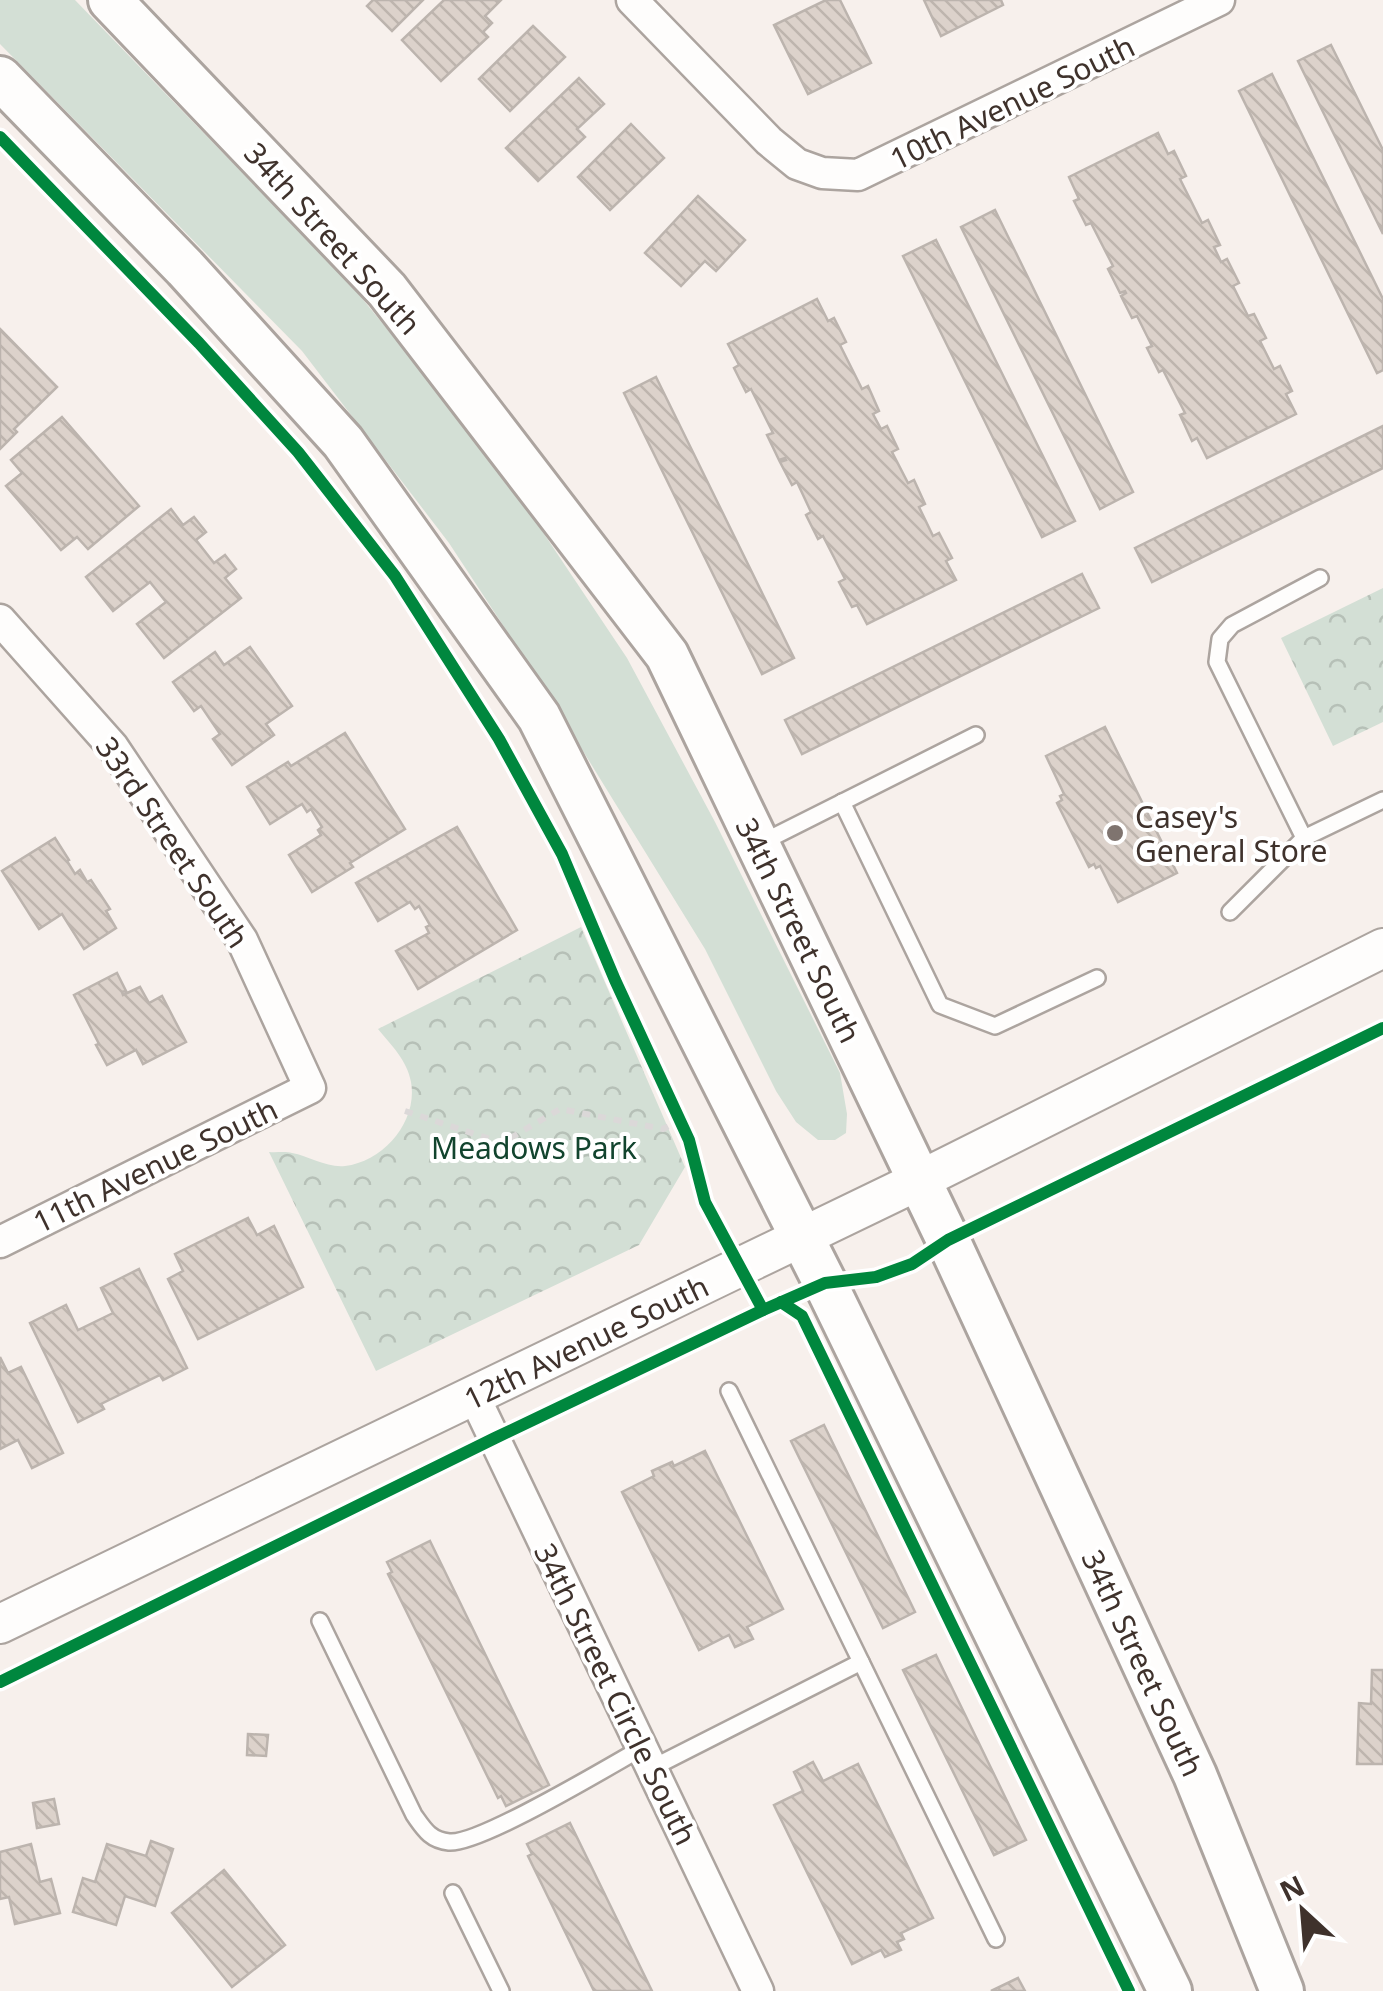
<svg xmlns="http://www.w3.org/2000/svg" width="1383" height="1991" font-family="'Noto Sans',sans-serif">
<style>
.grass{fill:#d3dfd5}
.park{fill:url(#park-crowns)}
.building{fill:url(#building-back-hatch);stroke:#bcb4ae;stroke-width:2.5}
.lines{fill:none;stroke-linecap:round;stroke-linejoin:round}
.service-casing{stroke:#aca49f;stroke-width:20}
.minor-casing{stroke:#aca49f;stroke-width:35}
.tertiary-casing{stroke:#aca49f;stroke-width:42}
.secondary-casing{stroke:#aca49f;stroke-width:48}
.path{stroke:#dbd8d8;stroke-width:6;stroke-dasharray:8 8;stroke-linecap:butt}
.service{stroke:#fefdfc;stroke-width:15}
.minor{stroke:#fefdfc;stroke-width:30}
.tertiary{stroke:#fefdfc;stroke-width:38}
.secondary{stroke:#fefdfc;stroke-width:42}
.cycleway-casing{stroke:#fff;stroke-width:19}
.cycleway{stroke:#00873e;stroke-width:12}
.poi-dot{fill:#7f746f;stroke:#fff;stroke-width:4}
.labels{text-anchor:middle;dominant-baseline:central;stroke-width:8;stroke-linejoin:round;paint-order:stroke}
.street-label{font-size:30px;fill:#3f322c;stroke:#fff}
.poi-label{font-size:30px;fill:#3f322c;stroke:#fff;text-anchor:start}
.park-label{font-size:30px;fill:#12442e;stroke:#fff}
</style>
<defs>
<pattern id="park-crowns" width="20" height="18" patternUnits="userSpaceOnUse" patternTransform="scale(2.5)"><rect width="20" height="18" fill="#d3dfd5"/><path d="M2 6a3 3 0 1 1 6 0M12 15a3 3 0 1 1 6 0" fill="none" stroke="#b6c0b7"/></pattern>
<pattern id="building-back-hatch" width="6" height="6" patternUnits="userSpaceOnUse" patternTransform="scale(2.5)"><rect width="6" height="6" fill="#dcd2cb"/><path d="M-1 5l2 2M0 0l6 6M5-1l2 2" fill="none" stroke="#beb5ae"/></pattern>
</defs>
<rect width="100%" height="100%" fill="#f7f0ec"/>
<polygon class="grass" points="0,0 75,0 351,285 438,391 522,501 627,658 715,822 840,1073 847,1114 846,1133 835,1140 818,1140 796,1122 776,1091 705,949 546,691 449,543 302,351 0,44"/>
<g class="park">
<polygon points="1383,588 1383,722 1333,746 1281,638"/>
<path d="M581,927L685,1167L639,1245L376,1371L269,1152C276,1153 285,1151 292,1153C309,1156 327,1168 345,1166C384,1161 418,1121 411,1082C407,1060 391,1045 378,1029Z"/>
</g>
<g class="building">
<polygon points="373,0 423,0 392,31 367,6"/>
<polygon points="444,0 501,0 485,16 492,23 483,32 488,37 441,81 402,40"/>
<polygon points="826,0 840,0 871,63 808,94 774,25"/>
<polygon points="924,0 1001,0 1003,5 941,36"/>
<polygon points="533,26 565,57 510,111 479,79"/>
<polygon points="1331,45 1383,150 1383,234 1298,61"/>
<polygon points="1272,74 1383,299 1383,370 1377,373 1239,91"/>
<polygon points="579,78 604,104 577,129 585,137 538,181 506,148"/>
<polygon points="631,124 664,158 610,210 578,177"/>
<polygon points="1158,133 1168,154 1174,151 1186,176 1180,179 1202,223 1208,220 1220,245 1214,247 1221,262 1227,259 1239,283 1233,286 1248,316 1254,314 1266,338 1260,341 1274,369 1280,366 1292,391 1286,394 1296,414 1207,458 1197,438 1192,441 1180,415 1185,413 1163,370 1159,372 1147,348 1152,346 1137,316 1132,318 1121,296 1126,293 1125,291 1120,293 1108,269 1113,266 1091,223 1086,225 1074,201 1079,199 1069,177"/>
<polygon points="698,196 745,240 716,271 705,261 681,286 645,253"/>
<polygon points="995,210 1133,492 1100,509 961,227"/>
<polygon points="936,240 1075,521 1042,537 903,256"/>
<polygon points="817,299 828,321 834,318 846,342 840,345 862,389 868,386 879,411 873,414 881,429 887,426 898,449 892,452 908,483 914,480 925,504 919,507 933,536 939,533 952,558 946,561 956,580 867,624 857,605 852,607 839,582 845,579 823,536 818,539 806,515 811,512 797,482 792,485 780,462 786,460 785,458 779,460 767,435 773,433 751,389 746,392 734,368 739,365 728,344"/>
<polygon points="0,329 57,387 14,429 17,432 0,449"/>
<polygon points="656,377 794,658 762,674 624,393"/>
<polygon points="62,417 139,506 88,549 77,537 61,550 6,486 22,473 11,460"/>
<polygon points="1383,426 1383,468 1152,582 1135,548"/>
<polygon points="171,509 183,525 194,517 206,532 196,540 214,563 225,555 236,569 225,578 241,598 164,658 137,624 166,602 150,582 113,611 86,577"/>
<polygon points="1082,574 1099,608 802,754 785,720"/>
<polygon points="250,647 292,706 266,724 274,735 232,765 213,739 220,734 201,706 194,711 173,682 215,652 224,665"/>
<polygon points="1105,727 1177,873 1118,902 1100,866 1096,868 1094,864 1089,867 1057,803 1062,800 1060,796 1064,794 1046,756"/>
<polygon points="345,733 405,829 350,863 353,867 312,892 289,855 321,835 318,830 322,827 311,809 307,812 302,804 270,824 247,787 288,762 291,766"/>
<polygon points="457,827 517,930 418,989 396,951 429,933 426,927 430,925 419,906 415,909 410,902 378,921 356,883"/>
<polygon points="55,838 69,860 67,861 75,874 80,870 87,882 91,880 110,909 106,911 116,928 84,949 62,914 39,929 2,871"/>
<polygon points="117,973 126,991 122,992 123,995 140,987 149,1003 162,996 186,1042 143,1064 136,1050 107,1065 96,1045 99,1044 74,995"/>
<polygon points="248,1218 257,1235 274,1226 303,1287 198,1339 168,1279 183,1271 175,1254"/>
<polygon points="139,1269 187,1368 163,1380 160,1375 101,1404 104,1409 78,1422 30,1323 66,1305 78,1330 113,1313 101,1288"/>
<polygon points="0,1357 8,1373 21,1367 63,1453 32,1468 18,1440 0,1449"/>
<polygon points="824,1425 915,1612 883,1628 791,1441"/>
<polygon points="705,1451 783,1609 747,1627 753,1639 735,1647 729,1635 699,1650 622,1492 654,1476 652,1471 672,1462 674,1466"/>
<polygon points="430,1541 549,1785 506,1806 501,1796 498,1798 388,1574 392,1572 387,1562"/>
<polygon points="936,1655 1026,1840 994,1855 903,1670"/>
<polygon points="1372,1670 1383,1670 1383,1764 1357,1764 1359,1703 1371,1704"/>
<polygon points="248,1734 268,1735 266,1756 247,1755"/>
<polygon points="813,1762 823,1781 858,1764 933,1918 901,1933 904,1939 897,1942 901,1950 885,1957 881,1950 852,1964 774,1805 803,1791 794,1772"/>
<polygon points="54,1799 59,1824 37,1828 33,1803"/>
<polygon points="570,1823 652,1991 594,1991 528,1856 532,1854 527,1844"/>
<polygon points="151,1841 173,1849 155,1906 125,1896 116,1925 73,1912 83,1878 95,1882 107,1844 146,1856"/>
<polygon points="31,1844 40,1882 51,1879 60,1913 15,1924 9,1897 0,1899 0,1852"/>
<polygon points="224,1870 285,1945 232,1987 172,1913"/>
<polygon points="1018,1978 1025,1991 991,1991"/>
</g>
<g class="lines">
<defs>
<g id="service">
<polyline points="842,802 940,1005 995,1026 1097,978"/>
<polyline points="1304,838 1217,662 1220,639 1232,625 1320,578"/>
<polyline points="761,843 976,735"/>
<polyline points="1230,912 1304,838 1383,800"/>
<polyline points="729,1391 996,1939"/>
<path d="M320,1621L414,1815C424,1829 430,1840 449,1842C479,1845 608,1767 642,1748"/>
<polyline points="652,1768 861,1662"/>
<polyline points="453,1893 501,1991"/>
</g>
<g id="minor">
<polyline points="632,0 769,141 797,164 822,173 858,175 1219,0"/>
<polyline points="0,620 113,747 242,940 310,1088 0,1242"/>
<polyline points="474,1396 758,1991"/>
</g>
<polyline id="tertiary" points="0,1624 920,1180 1383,948"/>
<g id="secondary">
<polyline points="110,0 387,290 667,655 948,1240 1195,1775 1282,1991"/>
<polyline points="0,78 185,268 343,442 539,717 825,1283 1170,1991"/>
</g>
</defs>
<use href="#service" class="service-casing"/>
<use href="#minor" class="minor-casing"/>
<use href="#tertiary" class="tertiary-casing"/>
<use href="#secondary" class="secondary-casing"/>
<polyline class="path" points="405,1111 502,1143 560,1109 663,1129 680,1120"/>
<use href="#service" class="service"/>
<use href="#minor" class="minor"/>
<use href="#tertiary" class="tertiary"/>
<use href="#secondary" class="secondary"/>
<defs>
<g id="cycleway">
<polyline points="0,137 199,343 298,452 395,576 499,739 562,854 615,980 689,1140 705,1202 763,1310"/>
<polyline points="781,1302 802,1316 1129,1991"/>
<polyline points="0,1682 495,1438 763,1310 825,1283 876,1277 912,1264 948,1240 1383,1028"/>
</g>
</defs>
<use href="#cycleway" class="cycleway-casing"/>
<use href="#cycleway" class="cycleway"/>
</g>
<circle class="poi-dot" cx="1115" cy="833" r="10"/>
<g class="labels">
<g class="street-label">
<text transform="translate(1012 102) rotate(-26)">10th Avenue South</text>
<text transform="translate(333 238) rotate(48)">34th Street South</text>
<text transform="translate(173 842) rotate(56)">33rd Street South</text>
<text transform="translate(799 930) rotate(64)">34th Street South</text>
<text transform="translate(155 1165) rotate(-26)">11th Avenue South</text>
<text transform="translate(586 1342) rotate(-26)">12th Avenue South</text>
<text transform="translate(1143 1663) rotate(65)">34th Street South</text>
<text transform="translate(616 1694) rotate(64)">34th Street Circle South</text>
</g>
<g class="poi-label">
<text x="1135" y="816">Casey's<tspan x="1135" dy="34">General Store</tspan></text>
</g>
<g class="park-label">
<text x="534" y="1147">Meadows Park</text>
</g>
</g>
<g transform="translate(1303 1911) rotate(334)" stroke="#ffffff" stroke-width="8" paint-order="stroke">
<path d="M0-8L18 38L0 25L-18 38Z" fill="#3f322c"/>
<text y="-15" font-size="28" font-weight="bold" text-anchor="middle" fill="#3f322c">N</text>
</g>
</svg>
